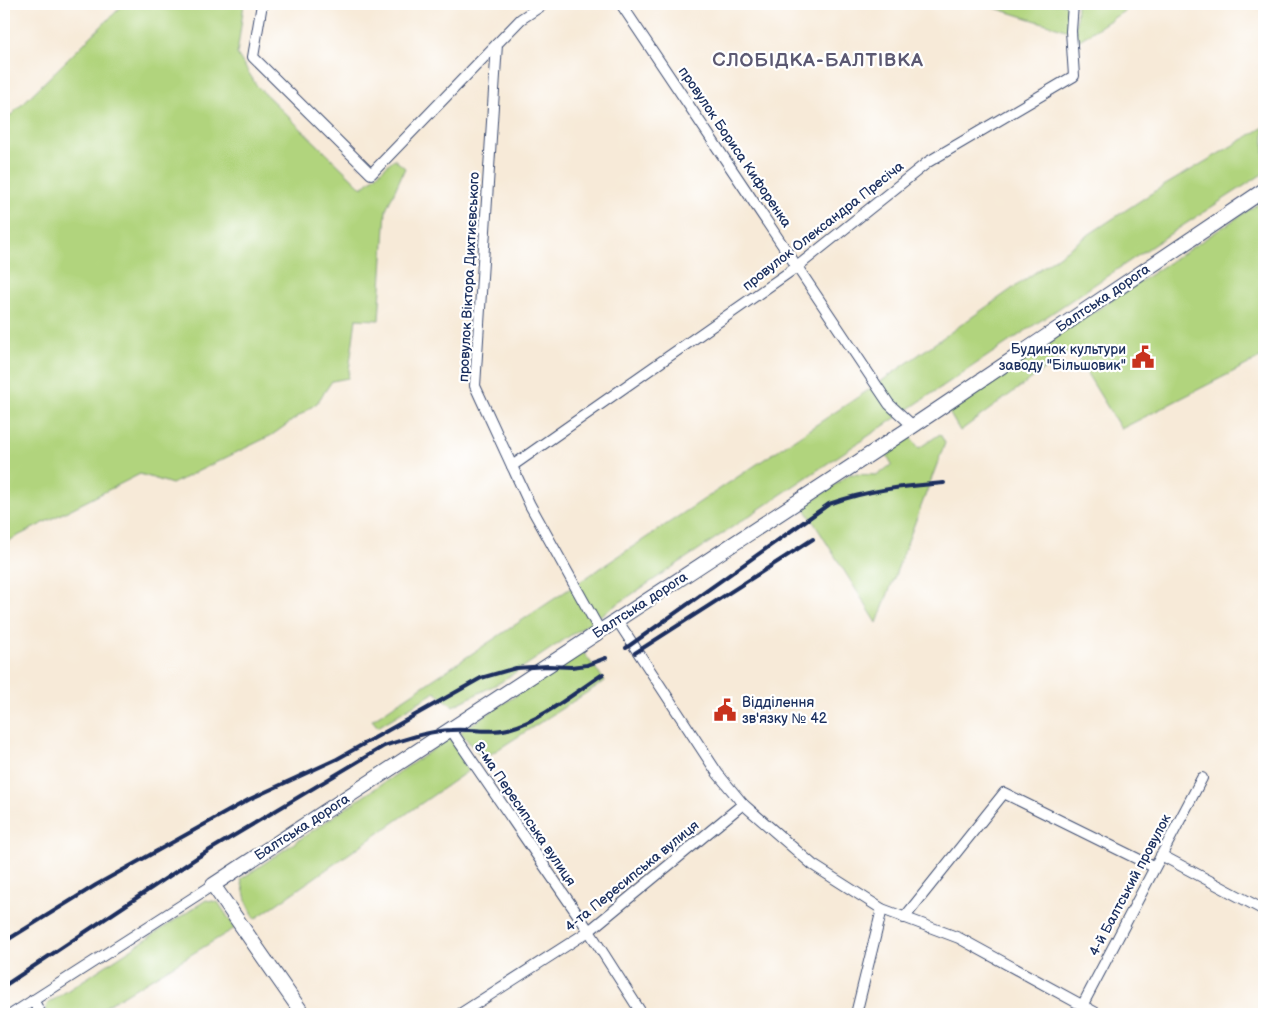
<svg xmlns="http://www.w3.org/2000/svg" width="1268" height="1018" font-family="'Balsamiq Sans',sans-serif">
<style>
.green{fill:#b1d47d;stroke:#66826e}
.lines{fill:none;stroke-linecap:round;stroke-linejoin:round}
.minor-casing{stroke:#3c4b70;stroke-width:12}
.secondary-casing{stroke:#3c4b70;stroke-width:16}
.minor{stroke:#fff;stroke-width:10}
.secondary{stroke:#fff;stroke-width:14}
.rail{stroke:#1b2f5e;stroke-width:4}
.labels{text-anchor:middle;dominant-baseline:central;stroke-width:4.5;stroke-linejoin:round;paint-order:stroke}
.street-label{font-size:14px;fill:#1b2f5e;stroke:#fff}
.poi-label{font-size:14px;fill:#1b2f5e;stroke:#fff;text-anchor:end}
.district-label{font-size:19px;font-weight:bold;letter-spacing:1px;fill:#5c5972;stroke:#fff}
</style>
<rect width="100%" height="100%" fill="#fff"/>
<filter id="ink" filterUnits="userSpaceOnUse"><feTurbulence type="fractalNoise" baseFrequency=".02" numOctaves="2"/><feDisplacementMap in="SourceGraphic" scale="10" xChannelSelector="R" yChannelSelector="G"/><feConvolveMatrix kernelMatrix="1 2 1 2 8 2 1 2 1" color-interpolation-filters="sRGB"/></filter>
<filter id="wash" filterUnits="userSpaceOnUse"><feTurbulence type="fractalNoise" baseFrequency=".0096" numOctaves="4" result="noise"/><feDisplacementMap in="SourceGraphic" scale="20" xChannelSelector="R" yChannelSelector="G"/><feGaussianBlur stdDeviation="1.12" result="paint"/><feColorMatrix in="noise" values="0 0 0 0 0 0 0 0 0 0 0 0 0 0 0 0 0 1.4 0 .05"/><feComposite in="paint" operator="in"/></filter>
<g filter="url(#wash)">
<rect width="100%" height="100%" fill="#f7ead8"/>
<g class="green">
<polygon points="124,4 244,4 237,54 257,86 362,188 394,159 405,168 386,210 379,320 356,319 348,378 332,381 317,403 272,435 172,484 140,474 4,543 4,122"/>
<polygon points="982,4 1071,4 1069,31"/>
<polygon points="1077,4 1135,4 1075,43"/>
<polygon points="1264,127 1264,173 1173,232 501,682 453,706 435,692 378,727 372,720 873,387 1091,233 1155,191"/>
<polygon points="1264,200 1264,356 1121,429 1072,349 960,431 947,409"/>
<polygon points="907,433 919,448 940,434 945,443 877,623 804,507 850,474 878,475 892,464 883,450"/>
<polygon points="583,652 605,681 483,759 460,732"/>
<polygon points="450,738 468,771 255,919 246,900 241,879"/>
<polygon points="206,900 218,902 235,928 93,1014 44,1014 47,1004"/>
</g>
</g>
<g filter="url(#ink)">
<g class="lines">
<defs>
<g id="minor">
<polyline points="262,4 253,57 371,174 521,19 544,4"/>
<polyline points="621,4 889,404 913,426"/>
<polyline points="497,44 475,386 530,505 600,631"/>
<polyline points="512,466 798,266 928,162 1074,76 1071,31 1073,4"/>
<polyline points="617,620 718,774 743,804 813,865 882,909 959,938 1098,1014"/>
<polyline points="451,730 589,931 642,1014"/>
<polyline points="1161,855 1264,910"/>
<polyline points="904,918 1004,793 1154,867"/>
<polyline points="33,1000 41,1014"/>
<polyline points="1082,1006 1202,778"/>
<polyline points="12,1014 213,885"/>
<polyline points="460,1014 589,931 743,804"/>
<polyline points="856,1014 882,909"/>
</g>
<polyline id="secondary" points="303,1014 213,885 913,426 1264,190"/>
</defs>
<use href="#minor" class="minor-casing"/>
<use href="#secondary" class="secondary-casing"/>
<use href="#minor" class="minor"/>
<use href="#secondary" class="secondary"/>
<g class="rail">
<path d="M626,648L829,504C868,490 904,486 944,483"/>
<polyline points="635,653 813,539"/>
<polyline points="4,942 96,885 250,799 337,759 481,678 516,668 548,666 571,667 587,665 606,658"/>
<path d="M4,986L198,857L384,746C406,739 428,731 451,730C470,728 489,734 508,729C542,720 574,693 603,674"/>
</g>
</g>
</g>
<defs>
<symbol id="civic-bare" viewBox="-9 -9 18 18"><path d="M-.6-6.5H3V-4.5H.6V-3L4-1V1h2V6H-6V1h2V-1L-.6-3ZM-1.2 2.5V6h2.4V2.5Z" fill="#c8321e" stroke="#fff" stroke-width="2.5" paint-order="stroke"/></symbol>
</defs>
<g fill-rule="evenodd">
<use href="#civic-bare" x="1127" y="341" width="32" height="32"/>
<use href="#civic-bare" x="709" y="694" width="32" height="32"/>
</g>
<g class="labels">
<g class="street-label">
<text transform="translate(735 147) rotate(56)">провулок Бориса Кифоренка</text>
<text transform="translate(823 226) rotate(-38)">провулок Олександра Пресіча</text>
<text transform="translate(469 277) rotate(-87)">провулок Віктора Дихтиєвського</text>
<text transform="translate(1103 298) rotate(-34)">Балтська дорога</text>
<text transform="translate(640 605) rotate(-33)">Балтська дорога</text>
<text transform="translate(525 814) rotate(56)">8-ма Пересипська вулиця</text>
<text transform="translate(302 827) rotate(-33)">Балтська дорога</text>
<text transform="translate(632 876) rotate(-39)">4-та Пересипська вулиця</text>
<text transform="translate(1130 885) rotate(-62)">4-й Балтський провулок</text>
</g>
<g class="poi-label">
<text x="1126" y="349">Будинок культури<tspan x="1126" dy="16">заводу "Більшовик"</tspan></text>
<text x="742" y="702" text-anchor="start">Відділення<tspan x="742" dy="16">зв'язку № 42</tspan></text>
</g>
<g class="district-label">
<text x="818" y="60">СЛОБІДКА-БАЛТІВКА</text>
</g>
</g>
<rect width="1268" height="1018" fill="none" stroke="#fff" stroke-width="20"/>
</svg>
